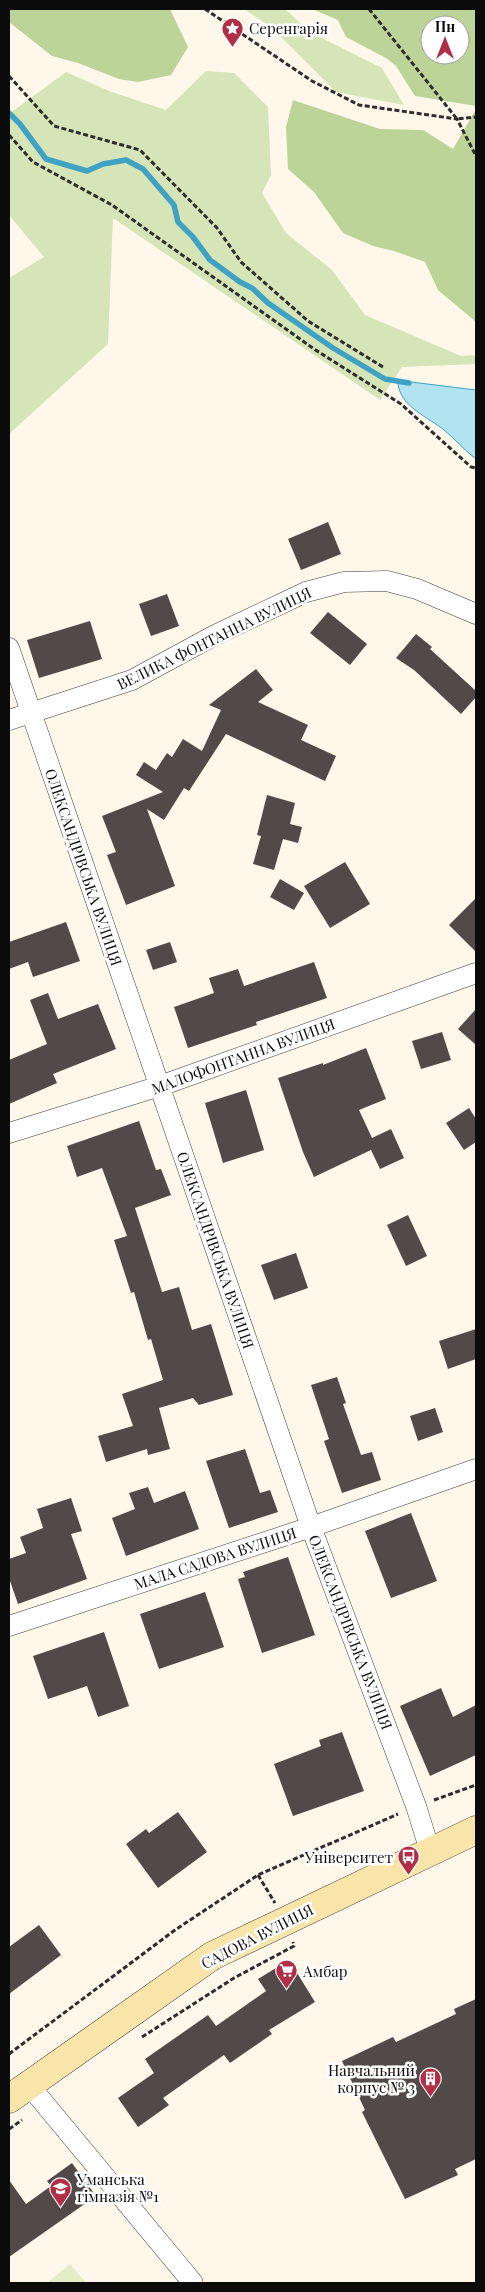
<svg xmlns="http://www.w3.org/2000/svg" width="485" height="2292" font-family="'Playfair Display',serif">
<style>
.green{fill:#d5e5b7}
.forest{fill:#bcd497;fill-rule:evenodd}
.pitch{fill:#e5edc8}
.water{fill:#b2e3f1;stroke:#3fa2c3}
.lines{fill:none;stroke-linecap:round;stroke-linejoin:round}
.stream{stroke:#3fa2c3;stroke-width:5.5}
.building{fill:#524a48}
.street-casing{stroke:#3e3e3e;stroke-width:21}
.secondary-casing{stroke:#2d2d2d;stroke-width:29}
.path{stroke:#2d2d2d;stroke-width:3;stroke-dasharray:5 2.5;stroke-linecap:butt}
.street{stroke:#fff;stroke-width:20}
.secondary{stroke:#f9e4a9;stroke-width:28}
.labels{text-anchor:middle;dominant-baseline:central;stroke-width:5;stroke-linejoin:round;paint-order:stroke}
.poi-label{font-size:15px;fill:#0b0b0b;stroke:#fff;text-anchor:start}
.street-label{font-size:15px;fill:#0b0b0b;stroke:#fff}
</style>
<rect width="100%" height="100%" fill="#fef7ea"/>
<g class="green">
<polygon points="244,9 285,9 310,32 382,68 404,105 336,92 271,27"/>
<polygon points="206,71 234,73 268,107 271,175 262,193 286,233 332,270 365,315 461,356 476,355 476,364 402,367 380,400 113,218 108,344 9,434 9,278 44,257 9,215 9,114 66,72 109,91 166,110"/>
</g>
<g class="forest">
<polygon points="9,9 170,9 188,47 171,75 138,82 119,79 78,63 52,56 9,22"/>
<path d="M312,9H476V106L415,96L396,66L386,58L346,37L338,20ZM430,25H460V55H430Z"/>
<polygon points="293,100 380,129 423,130 453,149 476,109 476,322 438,290 425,262 394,251 373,246 343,233 314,192 288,169 286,127"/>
</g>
<polygon class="pitch" points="70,2264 86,2283 47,2283"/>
<path class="water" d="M403,381L476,390V459C465,451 455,439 444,430C428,417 401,407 398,384Z"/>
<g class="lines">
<polyline class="stream" points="9,113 20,124 46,159 87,171 103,164 126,160 143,169 174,205 178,222 193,237 210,260 240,282 252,288 268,303 333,348 385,379 409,383"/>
</g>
<g class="building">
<polygon points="328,522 341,554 301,570 288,539"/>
<polygon points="167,594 179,626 151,636 139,604"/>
<polygon points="328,612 367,644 350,665 310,633"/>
<polygon points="90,621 102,659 39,678 27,640"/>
<polygon points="416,634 432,647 430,649 476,691 476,697 461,714 414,670 396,658"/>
<polygon points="256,669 273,690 258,702 308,725 301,740 336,756 325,781 226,734 189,791 184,788 164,820 147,809 175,886 126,905 107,855 116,852 102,816 163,792 136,775 144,762 156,770 167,753 172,757 183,739 202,751 221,710 209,705"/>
<polygon points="267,795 295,803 290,824 302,827 298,843 283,839 274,870 253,864 261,836 257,835"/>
<polygon points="345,862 370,904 330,928 304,886"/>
<polygon points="280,879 304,893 294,910 270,897"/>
<polygon points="476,898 476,952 449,925"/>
<polygon points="66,922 80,961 33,977 28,962 9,969 9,942"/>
<polygon points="170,942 177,962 153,970 146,950"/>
<polygon points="314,962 327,998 256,1022 257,1025 188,1048 174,1007 214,993 209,978 238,969 244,986"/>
<polygon points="48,993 58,1019 98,1004 116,1049 53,1074 57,1083 9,1104 9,1060 47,1044 30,1000"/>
<polygon points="476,1009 476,1045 458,1029"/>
<polygon points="442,1032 451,1060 421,1069 412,1041"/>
<polygon points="366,1048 386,1099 359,1110 372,1138 391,1129 404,1158 380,1169 371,1150 314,1177 303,1152 278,1078 323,1063 323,1065"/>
<polygon points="246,1090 264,1150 223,1163 205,1103"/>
<polygon points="469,1108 476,1119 476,1142 464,1150 446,1123"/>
<polygon points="139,1121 156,1170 161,1169 171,1195 135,1208 162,1292 179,1287 192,1330 211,1324 233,1395 199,1405 193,1398 159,1408 170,1449 148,1455 147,1449 106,1462 98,1436 133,1426 122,1394 163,1380 151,1339 148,1340 134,1292 131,1293 114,1240 127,1236 102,1168 77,1177 67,1146"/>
<polygon points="408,1215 427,1256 406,1266 387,1225"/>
<polygon points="296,1253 308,1288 274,1300 261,1265"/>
<polygon points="476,1329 476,1359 448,1369 439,1341"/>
<polygon points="337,1377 346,1403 343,1404 361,1455 372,1452 381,1480 342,1493 324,1441 329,1439 311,1385"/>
<polygon points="435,1408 443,1432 418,1441 410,1416"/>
<polygon points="245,1449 260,1493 270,1490 278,1512 229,1528 206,1461"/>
<polygon points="148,1487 154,1503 185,1491 199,1529 126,1556 112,1518 135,1509 129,1493"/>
<polygon points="71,1498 82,1531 71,1534 87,1579 18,1604 9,1578 9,1559 26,1553 20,1537 43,1528 37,1509"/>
<polygon points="411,1513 437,1581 391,1598 365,1531"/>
<polygon points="288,1557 315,1635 262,1653 238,1579 245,1577 243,1572"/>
<polygon points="205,1592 224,1647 159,1669 140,1614"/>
<polygon points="104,1632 129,1706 98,1717 87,1686 48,1699 33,1656"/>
<polygon points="441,1688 453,1717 476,1705 476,1755 430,1776 400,1706"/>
<polygon points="342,1732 364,1791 293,1816 274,1764 321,1746 319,1740"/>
<polygon points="178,1812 207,1852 158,1888 126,1844 146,1829 149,1833"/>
<polygon points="39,1925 61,1955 9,1994 9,1947"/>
<polygon points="289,1960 315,2002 269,2030 272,2034 230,2063 224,2055 163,2098 169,2105 138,2127 118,2098 154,2073 145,2059 208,2015 216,2026 266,1991 258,1979"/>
<polygon points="476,1999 476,2159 455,2169 458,2175 405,2199 362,2112 365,2110 342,2061 393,2037 396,2042 456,2014 454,2009"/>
<polygon points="72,2163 96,2196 9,2257 9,2180 26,2204 51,2186 47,2181"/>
</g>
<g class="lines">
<defs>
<g id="street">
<polyline points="9,648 311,1527 416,1806 430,1851"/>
<polyline points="9,720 132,680 215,635 306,592 344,582 387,581 417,589 476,614"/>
<polyline points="9,1133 160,1086 476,973"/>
<polyline points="9,1626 311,1527 476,1469"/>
<polyline points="29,2085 193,2283"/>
</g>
<polyline id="secondary" points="9,2099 212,1956 476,1830"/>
</defs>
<use href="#street" class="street-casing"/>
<use href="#secondary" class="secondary-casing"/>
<g class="path">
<polyline points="205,9 312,81 359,105 457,119 476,156"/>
<polyline points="369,9 457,119 476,117"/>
<polyline points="9,76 54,126 140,150 217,228 241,262 308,321 383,367"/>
<polyline points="9,135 33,162 112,205 314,349 401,404 471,467 476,468"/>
<polyline points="434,1800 476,1785"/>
<polyline points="258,1875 275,1903"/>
<polyline points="142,2037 234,1978 294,1946 293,1942"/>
<polyline points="9,2054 175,1930 258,1875 398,1814"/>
<polyline points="9,2129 22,2120"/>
</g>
<use href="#street" class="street"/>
<use href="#secondary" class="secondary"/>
</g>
<defs>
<symbol id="sight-pin" viewBox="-11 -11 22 30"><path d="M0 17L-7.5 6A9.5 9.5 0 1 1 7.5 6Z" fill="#b02e47" stroke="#fff"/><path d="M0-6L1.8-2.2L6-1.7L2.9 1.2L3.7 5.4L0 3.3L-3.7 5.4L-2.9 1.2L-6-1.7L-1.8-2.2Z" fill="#fff"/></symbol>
<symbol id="bus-pin" viewBox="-11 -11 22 30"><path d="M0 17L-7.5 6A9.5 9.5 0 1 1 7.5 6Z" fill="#b02e47" stroke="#fff"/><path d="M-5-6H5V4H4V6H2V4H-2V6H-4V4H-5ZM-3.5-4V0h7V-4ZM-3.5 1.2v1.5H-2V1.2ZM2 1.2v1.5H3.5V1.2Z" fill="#fff"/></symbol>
<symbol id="supermarket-pin" viewBox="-11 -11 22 30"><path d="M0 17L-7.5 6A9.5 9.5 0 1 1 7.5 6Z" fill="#b02e47" stroke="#fff"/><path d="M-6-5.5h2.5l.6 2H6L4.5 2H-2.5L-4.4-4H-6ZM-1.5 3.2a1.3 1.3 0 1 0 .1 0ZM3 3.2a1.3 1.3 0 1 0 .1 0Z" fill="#fff"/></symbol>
<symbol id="building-pin" viewBox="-11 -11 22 30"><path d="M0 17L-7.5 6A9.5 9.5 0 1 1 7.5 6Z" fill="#b02e47" stroke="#fff"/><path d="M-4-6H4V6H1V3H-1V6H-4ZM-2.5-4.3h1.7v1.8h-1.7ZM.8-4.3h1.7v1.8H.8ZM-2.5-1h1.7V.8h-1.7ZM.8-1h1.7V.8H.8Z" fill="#fff"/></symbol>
<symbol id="school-pin" viewBox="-11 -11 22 30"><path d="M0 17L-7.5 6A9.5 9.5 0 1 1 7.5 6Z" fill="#b02e47" stroke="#fff"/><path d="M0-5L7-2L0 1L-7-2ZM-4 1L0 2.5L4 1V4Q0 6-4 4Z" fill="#fff"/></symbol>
</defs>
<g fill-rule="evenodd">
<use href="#sight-pin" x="220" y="16" width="25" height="34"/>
<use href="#bus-pin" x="396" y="1844" width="25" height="34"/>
<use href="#supermarket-pin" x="274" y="1958" width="25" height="34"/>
<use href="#building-pin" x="418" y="2066" width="25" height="34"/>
<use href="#school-pin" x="48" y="2176" width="25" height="34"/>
</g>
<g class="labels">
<g class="poi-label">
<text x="249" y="28">Серенгарія</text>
<text x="393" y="1857" text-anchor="end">Університет</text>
<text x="303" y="1971">Амбар</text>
<text x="415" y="2070" text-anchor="end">Навчальний<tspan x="415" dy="17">корпус № 3</tspan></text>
<text x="77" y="2179">Уманська<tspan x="77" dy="17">гімназія №1</tspan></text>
</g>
<g class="street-label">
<text transform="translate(214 638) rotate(-26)">ВЕЛИКА ФОНТАННА ВУЛИЦЯ</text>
<text transform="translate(84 867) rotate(71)">ОЛЕКСАНДРІВСЬКА ВУЛИЦЯ</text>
<text transform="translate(243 1056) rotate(-20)">МАЛОФОНТАННА ВУЛИЦЯ</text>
<text transform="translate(216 1250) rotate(71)">ОЛЕКСАНДРІВСЬКА ВУЛИЦЯ</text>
<text transform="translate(215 1558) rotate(-18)">МАЛА САДОВА ВУЛИЦЯ</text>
<text transform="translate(351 1632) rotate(69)">ОЛЕКСАНДРІВСЬКА ВУЛИЦЯ</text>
<text transform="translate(257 1936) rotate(-27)">САДОВА ВУЛИЦЯ</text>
</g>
</g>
<rect width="485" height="2292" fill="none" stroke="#0b0b0b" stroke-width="20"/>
<g transform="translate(445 40)"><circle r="24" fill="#ffffff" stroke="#9d9d9d"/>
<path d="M0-4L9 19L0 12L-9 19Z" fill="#b02e47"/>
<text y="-8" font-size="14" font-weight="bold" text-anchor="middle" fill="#0b0b0b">Пн</text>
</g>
</svg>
